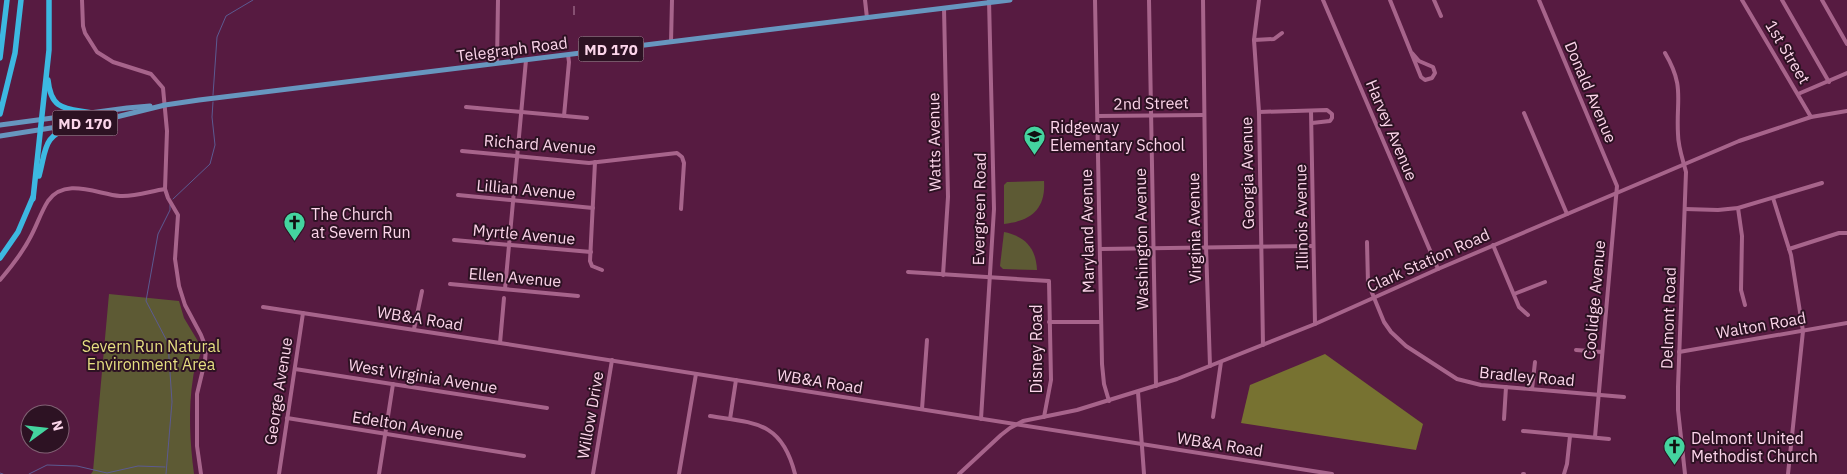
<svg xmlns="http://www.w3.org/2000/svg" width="1847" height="474" font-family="'IBM Plex Sans',sans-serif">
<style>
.green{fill:#5d5a34}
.forest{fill:#777231}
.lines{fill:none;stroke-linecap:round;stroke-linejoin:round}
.stream{stroke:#5c5a91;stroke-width:1}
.minor{stroke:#a7648b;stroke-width:4}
.major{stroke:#6796bf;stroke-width:5}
.highway{stroke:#3db8e1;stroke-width:5.5}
.rail{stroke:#b686a3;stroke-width:1;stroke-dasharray:9 9;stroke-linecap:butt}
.labels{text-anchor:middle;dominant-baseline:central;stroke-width:4;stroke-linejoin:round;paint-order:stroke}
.shield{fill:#2d1223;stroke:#be9aae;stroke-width:1}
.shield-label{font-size:15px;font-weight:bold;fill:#fcd5ea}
.street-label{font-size:16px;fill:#fcd5ea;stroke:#2d1223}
.poi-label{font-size:16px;fill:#fcd5ea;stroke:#2d1223;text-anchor:start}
.park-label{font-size:16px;fill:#e6df81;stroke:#2d1223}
</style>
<rect width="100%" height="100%" fill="#571b41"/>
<g class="green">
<path d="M1044,181C1046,209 1031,221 1004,224V185L1007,182Z"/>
<path d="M1004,232C1024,236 1036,247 1037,270L1003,269L1000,266Z"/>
<path d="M109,294L179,301L184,318L202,348C200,358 194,368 193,378C188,409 190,443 194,474H91L93,471Z"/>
</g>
<polygon class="forest" points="1325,354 1423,424 1416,450 1241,423 1250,385"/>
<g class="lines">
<g class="stream">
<polyline points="213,95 217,37 226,16 253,0"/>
<polyline points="173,199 210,164 215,145 212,117 213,102"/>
<polyline points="0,473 3,474"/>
<polyline points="29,474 47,465 77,466 107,473 138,466 165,467"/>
<polyline points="166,474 172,402 168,343 146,301 158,234 170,210 170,205"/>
</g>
<g class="minor">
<polyline points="82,0 83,26 85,33 97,52 113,62 151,74 163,88 167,131 165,189 168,198 178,215 175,259 179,286 185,305 201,335 206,348 205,361 197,394 197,446 201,474"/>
<polyline points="865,0 867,18"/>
<polyline points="1095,0 1102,364 1104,384 1109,401"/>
<polyline points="1149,0 1156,386"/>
<polyline points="1203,0 1206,246 1210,366"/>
<polyline points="1259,0 1254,40 1259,112 1263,345"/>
<polyline points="1323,0 1438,269"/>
<polyline points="1390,0 1421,77 1425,80 1432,78 1435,73 1433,67 1419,61 1412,53"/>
<polyline points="1434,0 1441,16"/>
<polyline points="1539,0 1617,186 1595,437"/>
<polyline points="1742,0 1811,117"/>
<polyline points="1782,0 1829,82"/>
<polyline points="1822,0 1847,44"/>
<polyline points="1254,40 1274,39 1282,33"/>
<polyline points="671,42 672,0"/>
<path d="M1665,53C1685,87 1676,98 1678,134C1678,147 1683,160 1686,172L1678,387V410L1685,474"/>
<polyline points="497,63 498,0"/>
<polyline points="1798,94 1847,73"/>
<polyline points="466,107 587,118"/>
<polyline points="1311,111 1315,324"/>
<polyline points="1259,112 1327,110 1332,114 1332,118 1330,121 1312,123"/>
<polyline points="1524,113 1567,214"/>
<polyline points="564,116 569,62 568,55"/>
<polyline points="1098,116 1204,115"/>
<polyline points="462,151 589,163 677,153 682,157 684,163 681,209"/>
<polyline points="595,162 590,261 592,266 602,270"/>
<polyline points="458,195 593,208"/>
<polyline points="1773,198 1791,255 1803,331 1788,474"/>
<polyline points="1738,208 1742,236 1741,290 1745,305"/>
<polyline points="1685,209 1718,210 1738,208 1822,183"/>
<polyline points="454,240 591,252"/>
<polyline points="1367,242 1368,283 1384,322 1391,332 1406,346 1457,379 1481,385 1624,397"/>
<polyline points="1493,245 1519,307 1528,315"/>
<polyline points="1100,249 1313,246"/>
<polyline points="1789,249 1839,233 1847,233"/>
<polyline points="908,272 1049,281 1051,380 1044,417"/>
<polyline points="943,275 948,197 944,8"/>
<path d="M0,280C12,266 23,252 31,236C37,225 41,212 48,201C65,177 97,194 120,196C135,197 151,191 165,189"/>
<polyline points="450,284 578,296"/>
<polyline points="505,289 526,60"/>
<polyline points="1514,294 1545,282"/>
<polyline points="263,307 500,343 1332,474"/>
<polyline points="1049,322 1101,322"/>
<polyline points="414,329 422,291"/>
<polyline points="500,343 504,298"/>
<polyline points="1576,350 1602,352"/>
<polyline points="1679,352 1847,323"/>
<polyline points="295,369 547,408"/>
<polyline points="1532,389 1535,362"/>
<polyline points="1138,392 1144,474"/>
<polyline points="922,409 927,340"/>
<path d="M710,416C756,423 782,422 795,474"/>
<polyline points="1213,417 1221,362"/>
<polyline points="287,418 524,456"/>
<polyline points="730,419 736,380"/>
<polyline points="981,419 994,209 989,0"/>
<polyline points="1504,419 1506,387"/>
<polyline points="1523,431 1609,439"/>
<polyline points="279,474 303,313"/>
<polyline points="379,474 393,384"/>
<polyline points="593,474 612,360"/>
<polyline points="679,474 696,374"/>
<polyline points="959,474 1001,435 1010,428 1023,421 1077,410 1177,379 1315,324 1438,269 1739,141 1811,117 1847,111"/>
<polyline points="1523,474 1524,474"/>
<polyline points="1564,474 1567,464 1570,436"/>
</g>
<g class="major">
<polyline points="0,125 127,108 150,106"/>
<polyline points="0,136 108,119 165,105 199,100 1010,0"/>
</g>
<g class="highway">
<polyline points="0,58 7,0"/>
<path d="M48,80C51,111 66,108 92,113"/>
<polyline points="0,114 15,53 21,0"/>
<path d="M39,176C47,146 42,138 74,124"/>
<polyline points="33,199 49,50 49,0"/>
<polyline points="0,258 18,232 33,197"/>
</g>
<polyline class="rail" points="574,15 574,0"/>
</g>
<defs>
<symbol id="school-pin" viewBox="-11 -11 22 30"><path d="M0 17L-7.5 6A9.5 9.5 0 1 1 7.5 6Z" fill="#44d49f" stroke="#2d1223"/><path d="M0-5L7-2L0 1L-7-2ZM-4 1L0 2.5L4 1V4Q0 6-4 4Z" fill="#111"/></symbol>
<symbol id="church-pin" viewBox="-11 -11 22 30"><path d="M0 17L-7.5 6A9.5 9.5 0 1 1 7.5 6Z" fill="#44d49f" stroke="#2d1223"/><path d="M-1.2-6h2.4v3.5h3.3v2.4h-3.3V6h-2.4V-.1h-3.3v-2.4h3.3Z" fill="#111"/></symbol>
</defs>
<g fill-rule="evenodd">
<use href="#school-pin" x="1022" y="124" width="25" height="34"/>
<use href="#church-pin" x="282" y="210" width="25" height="34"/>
<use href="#church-pin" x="1662" y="434" width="25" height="34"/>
</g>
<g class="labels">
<g class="shield">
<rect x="578.5" y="36.5" width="65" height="25" rx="4"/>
<rect x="52.5" y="110.5" width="65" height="25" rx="4"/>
</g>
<g class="shield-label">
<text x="611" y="49">MD 170</text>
<text x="85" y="123">MD 170</text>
</g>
<g class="street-label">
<text transform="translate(512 49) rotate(-7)">Telegraph Road</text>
<text transform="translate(1788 52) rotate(59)">1st Street</text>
<text transform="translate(1591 92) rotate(67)">Donald Avenue</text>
<text transform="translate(1151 103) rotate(-1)">2nd Street</text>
<text transform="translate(1392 130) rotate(67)">Harvey Avenue</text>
<text transform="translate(934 142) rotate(-91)">Watts Avenue</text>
<text transform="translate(540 144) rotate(4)">Richard Avenue</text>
<text transform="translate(1247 173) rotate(-91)">Georgia Avenue</text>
<text transform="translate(526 189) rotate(5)">Lillian Avenue</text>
<text transform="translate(979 209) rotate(-89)">Evergreen Road</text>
<text transform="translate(1301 217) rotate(-91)">Illinois Avenue</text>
<text transform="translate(1194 228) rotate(-91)">Virginia Avenue</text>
<text transform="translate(1087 231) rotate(-91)">Maryland Avenue</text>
<text transform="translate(524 234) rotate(5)">Myrtle Avenue</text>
<text transform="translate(1141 239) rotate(-91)">Washington Avenue</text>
<text transform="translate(1428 260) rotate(-24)">Clark Station Road</text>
<text transform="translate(515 277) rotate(5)">Ellen Avenue</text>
<text transform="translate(1594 300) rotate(-85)">Coolidge Avenue</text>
<text transform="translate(420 318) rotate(9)">WB&amp;A Road</text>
<text transform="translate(1668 318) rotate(-88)">Delmont Road</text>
<text transform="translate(1761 325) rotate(-10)">Walton Road</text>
<text transform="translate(1036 349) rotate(-90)">Disney Road</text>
<text transform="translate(423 376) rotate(9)">West Virginia Avenue</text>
<text transform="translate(1527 376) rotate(5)">Bradley Road</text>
<text transform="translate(820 381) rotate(9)">WB&amp;A Road</text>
<text transform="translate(278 391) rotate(-81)">George Avenue</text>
<text transform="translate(590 415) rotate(-80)">Willow Drive</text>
<text transform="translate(408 425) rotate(9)">Edelton Avenue</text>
<text transform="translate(1220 444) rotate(9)">WB&amp;A Road</text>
</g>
<g class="poi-label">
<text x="1050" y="127">Ridgeway<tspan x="1050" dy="18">Elementary School</tspan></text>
<text x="311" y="214">The Church<tspan x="311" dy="18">at Severn Run</tspan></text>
<text x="1691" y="438">Delmont United<tspan x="1691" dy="18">Methodist Church</tspan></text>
</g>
<g class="park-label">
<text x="151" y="346">Severn Run Natural<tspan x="151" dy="18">Environment Area</tspan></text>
</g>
</g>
<g transform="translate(45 429) rotate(75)"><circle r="24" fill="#2d1223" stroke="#806073"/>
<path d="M0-4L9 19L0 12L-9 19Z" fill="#44d49f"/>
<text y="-8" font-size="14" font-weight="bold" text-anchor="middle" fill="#fcd5ea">N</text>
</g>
</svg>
